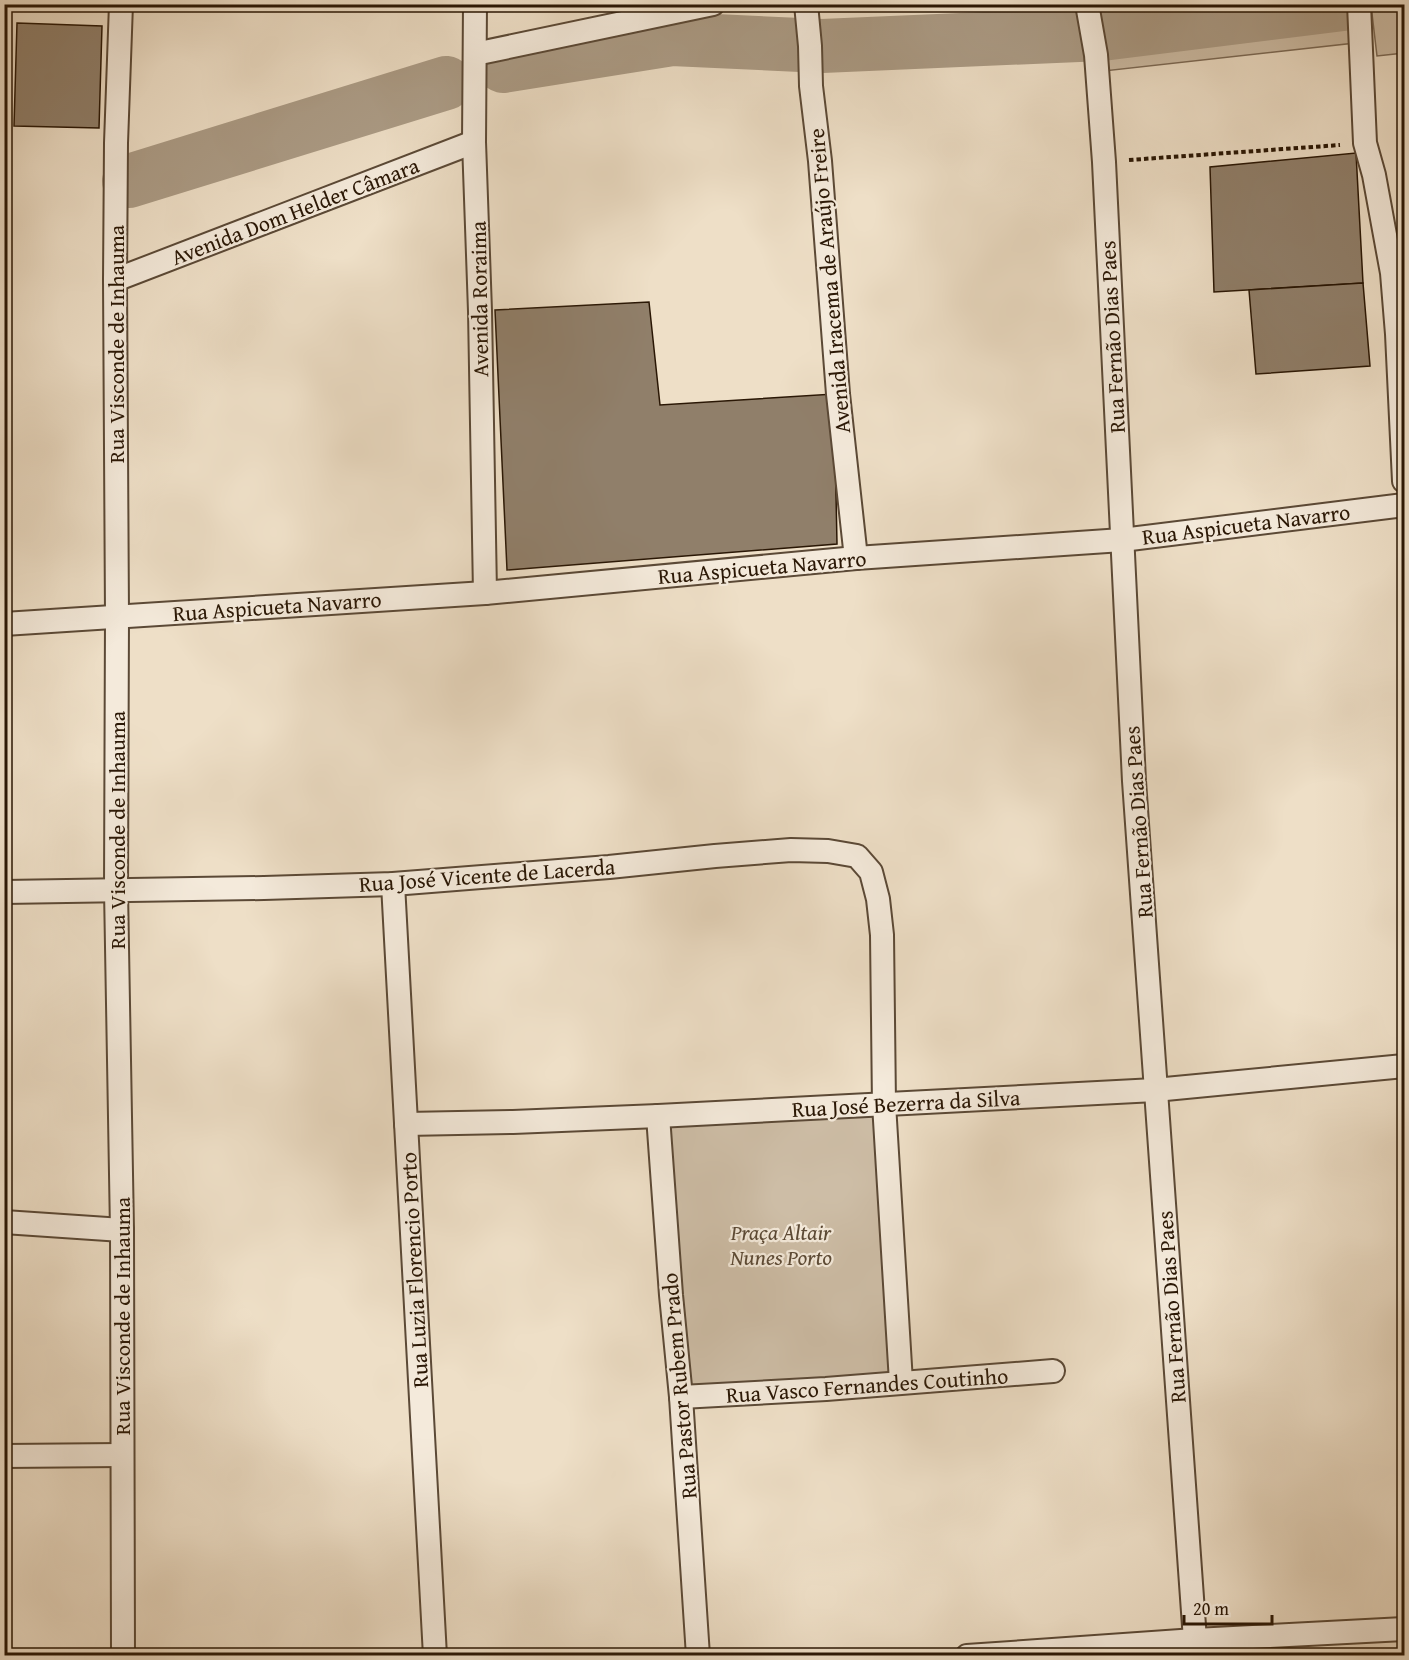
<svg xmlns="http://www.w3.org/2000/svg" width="1409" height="1660" font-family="'Gentium Book Plus',serif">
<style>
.green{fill:#cdbda6;stroke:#7c6a56;stroke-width:1.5}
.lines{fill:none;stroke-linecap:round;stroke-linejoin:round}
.river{stroke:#ab9b85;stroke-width:54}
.building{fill:#907f6a;stroke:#2a1705;stroke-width:1.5}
.street-casing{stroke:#5b4936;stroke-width:26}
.path{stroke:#2a1705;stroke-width:4;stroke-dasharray:4.5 3;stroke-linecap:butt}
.street{stroke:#f4eadb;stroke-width:22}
.labels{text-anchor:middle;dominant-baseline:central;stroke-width:4.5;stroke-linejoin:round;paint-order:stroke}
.street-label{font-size:22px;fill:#2a1705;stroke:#f4eadb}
.park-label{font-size:22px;font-style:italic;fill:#5b4935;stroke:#f4eadb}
</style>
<rect width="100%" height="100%" fill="#eedfc7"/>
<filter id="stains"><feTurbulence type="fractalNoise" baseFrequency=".00333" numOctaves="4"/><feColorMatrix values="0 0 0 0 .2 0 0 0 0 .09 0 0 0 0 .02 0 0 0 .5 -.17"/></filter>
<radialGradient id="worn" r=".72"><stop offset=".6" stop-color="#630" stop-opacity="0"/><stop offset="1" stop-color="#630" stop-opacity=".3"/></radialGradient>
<g class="green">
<polygon points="1099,5 1350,5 1355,43 1104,71"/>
<polygon points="1371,5 1404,5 1404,53 1377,56"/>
<polygon points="884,1104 901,1382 681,1397 658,1116"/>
</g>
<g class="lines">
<g class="river">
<polyline points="503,66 672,39 822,46 1102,34 1343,4"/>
<polyline points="129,181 446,83"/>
</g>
</g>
<g class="building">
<polygon points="17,23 102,26 99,128 14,126"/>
<polygon points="1356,153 1363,283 1214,292 1210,167"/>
<polygon points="1363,283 1370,366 1256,374 1249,290"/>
<polygon points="649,302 660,405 834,394 837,544 507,570 495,310"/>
</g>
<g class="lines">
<defs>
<g id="street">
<polyline points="121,4 116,143 115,280 117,616 116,890 122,1230 123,1656"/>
<polyline points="475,4 474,142 480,311 485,593"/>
<polyline points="806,4 810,46 811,86 820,161 838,394 856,558"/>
<polyline points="1087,4 1096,55 1104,162 1134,781 1195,1640"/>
<polyline points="1359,4 1365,143 1374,175 1392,273 1397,334 1404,481"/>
<polyline points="475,54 713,4"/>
<polyline points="115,280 474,142"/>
<polyline points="4,624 485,593 856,558 1122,540 1404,505"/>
<polyline points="393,884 435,1656"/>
<polyline points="4,892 264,888 393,884 609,867 715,856 791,850 828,851 857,856 871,872 878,899 882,935 884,1104 901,1382"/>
<polyline points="658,1116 671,1295 681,1397 698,1656"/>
<polyline points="406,1124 513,1122 658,1116 1155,1090 1404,1066"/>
<polyline points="4,1222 122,1230"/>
<polyline points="681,1397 826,1389 1053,1371"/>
<polyline points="4,1456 122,1455"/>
<polyline points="967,1656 1195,1640 1404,1629"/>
</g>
</defs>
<use href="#street" class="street-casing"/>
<polyline class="path" points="1129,160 1340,145"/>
<use href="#street" class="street"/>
</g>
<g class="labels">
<g class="street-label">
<text transform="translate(295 211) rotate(-21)">Avenida Dom Helder Câmara</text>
<text transform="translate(829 281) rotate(-95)">Avenida Iracema de Araújo Freire</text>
<text transform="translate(479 299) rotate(-91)">Avenida Roraima</text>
<text transform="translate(1112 337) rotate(-93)">Rua Fernão Dias Paes</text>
<text transform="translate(116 344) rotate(-90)">Rua Visconde de Inhauma</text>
<text transform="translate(1246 524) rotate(-7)">Rua Aspicueta Navarro</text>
<text transform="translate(762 567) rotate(-5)">Rua Aspicueta Navarro</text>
<text transform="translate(277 606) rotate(-4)">Rua Aspicueta Navarro</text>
<text transform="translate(1138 822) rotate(-94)">Rua Fernão Dias Paes</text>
<text transform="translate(117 830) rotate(-90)">Rua Visconde de Inhauma</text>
<text transform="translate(487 875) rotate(-4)">Rua José Vicente de Lacerda</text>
<text transform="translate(906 1103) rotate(-3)">Rua José Bezerra da Silva</text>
<text transform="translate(414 1270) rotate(-93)">Rua Luzia Florencio Porto</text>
<text transform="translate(1171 1307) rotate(-94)">Rua Fernão Dias Paes</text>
<text transform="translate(122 1316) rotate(-90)">Rua Visconde de Inhauma</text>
<text transform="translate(867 1385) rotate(-4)">Rua Vasco Fernandes Coutinho</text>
<text transform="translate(679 1386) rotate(-95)">Rua Pastor Rubem Prado</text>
</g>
<g class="park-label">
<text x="781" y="1232">Praça Altair<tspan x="781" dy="25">Nunes Porto</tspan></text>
</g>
</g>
<rect width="1409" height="1660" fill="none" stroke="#eedfc7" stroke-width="24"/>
<rect x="6" y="6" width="1397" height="1648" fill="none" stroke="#2a1705" stroke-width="3"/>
<rect x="12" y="12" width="1385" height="1636" fill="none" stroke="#2a1705" stroke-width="1.5"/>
<path d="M1184 1615v9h88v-9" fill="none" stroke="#2a1705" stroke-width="3"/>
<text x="1193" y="1615" font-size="18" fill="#2a1705" stroke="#f4eadb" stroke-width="4.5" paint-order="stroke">20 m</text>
<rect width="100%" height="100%" filter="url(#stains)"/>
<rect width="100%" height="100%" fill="url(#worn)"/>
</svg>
